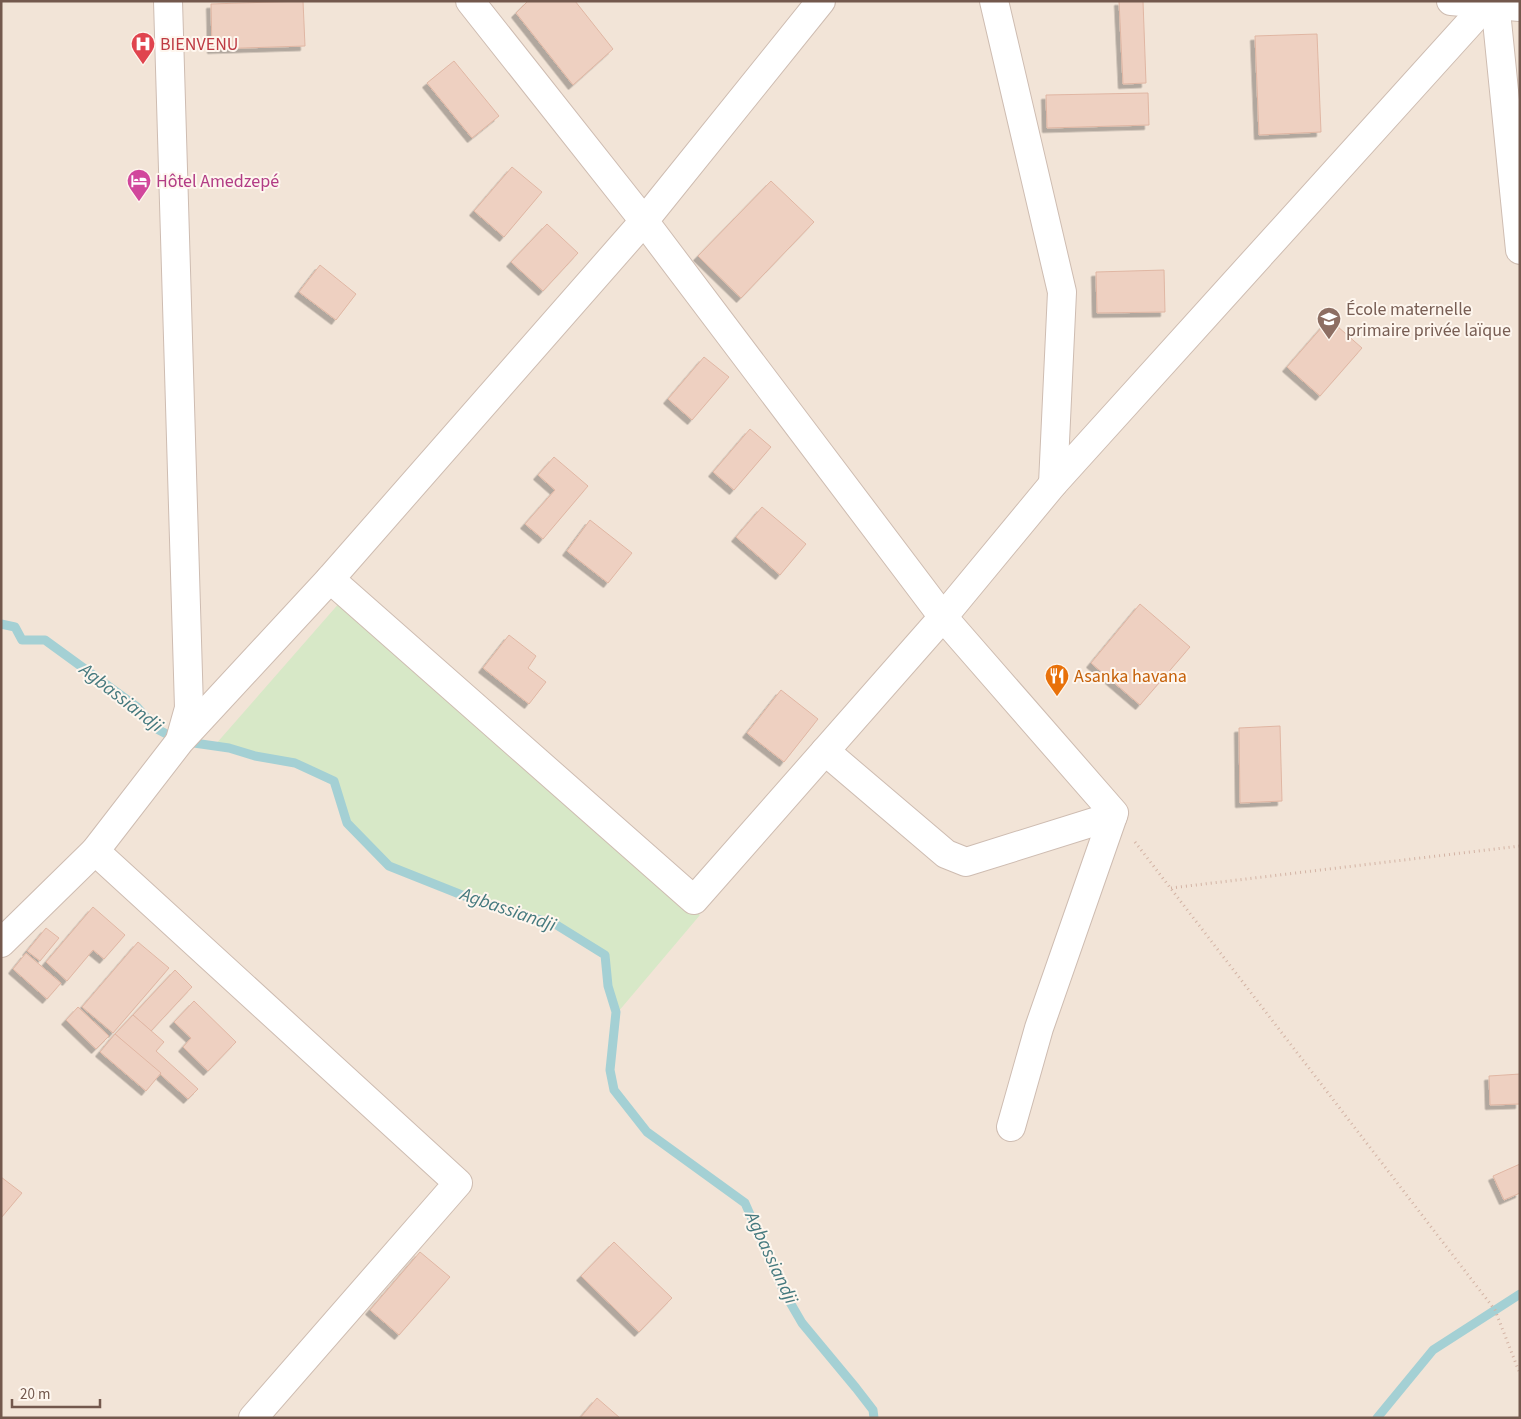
<svg xmlns="http://www.w3.org/2000/svg" width="1521" height="1419" font-family="'Source Sans 3',sans-serif">
<style>
.residential{fill:#f2e4d7}
.green{fill:#d7e8c7}
.lines{fill:none;stroke-linecap:round;stroke-linejoin:round}
.stream{stroke:#a4d0d4;stroke-width:9}
.building{fill:#eed0c1;stroke:#e0b6a3;filter:url(#shadow)}
.minor-casing{stroke:#cebcb1;stroke-width:30}
.path{stroke:#d3b3a4;stroke-width:3;stroke-dasharray:1 4;stroke-linecap:butt}
.minor{stroke:#fff;stroke-width:28}
.labels{text-anchor:middle;dominant-baseline:central;stroke-width:4;stroke-linejoin:round;paint-order:stroke}
.health-label{font-size:18px;fill:#be3a42;stroke:#fef6ee;text-anchor:start}
.hotel-label{font-size:18px;fill:#b23c85;stroke:#fef6ee;text-anchor:start}
.education-label{font-size:18px;fill:#785e54;stroke:#fef6ee;text-anchor:start}
.food-label{font-size:18px;fill:#c56008;stroke:#fef6ee;text-anchor:start}
.water-label{font-size:19px;font-style:italic;fill:#45797e;stroke:#fef6ee}
</style>
<defs>
<filter id="shadow"><feDropShadow dx="-4.5" dy="4.5" stdDeviation="0" flood-color="#0004"/></filter>
</defs>
<rect width="100%" height="100%" fill="#fbf2e8"/>
<rect class="residential" x="1" y="1" width="1519" height="1417"/>
<polygon class="green" points="341,601 700,915 618,1012 609,986 605,954 555,923 483,903 390,865 348,823 335,781 296,762 215,745"/>
<g class="lines">
<g class="stream">
<polyline points="1,624 15,627 22,640 45,640 137,707 155,728 180,741 229,748 255,756 295,763 334,781 347,823 389,866 482,903 555,924 605,955 608,986 616,1012 610,1070 614,1090 647,1132 745,1203 784,1292 802,1323 856,1388 873,1410 874,1418"/>
<polyline points="1377,1418 1433,1350 1520,1294"/>
</g>
</g>
<g class="building">
<polygon points="303,1 305,46 212,49 211,4"/>
<polygon points="528,1 575,1 613,49 573,85 516,13"/>
<polygon points="1119,1 1143,1 1146,83 1123,84"/>
<polygon points="1317,34 1321,132 1259,135 1255,36"/>
<polygon points="454,61 499,116 472,138 427,83"/>
<polygon points="1148,93 1149,125 1047,128 1046,95"/>
<polygon points="512,167 542,192 504,237 474,211"/>
<polygon points="771,181 814,222 741,298 698,256"/>
<polygon points="547,224 578,253 543,291 511,262"/>
<polygon points="320,265 356,294 336,320 299,292"/>
<polygon points="1164,270 1165,312 1097,313 1096,272"/>
<polygon points="1329,319 1362,348 1320,396 1287,367"/>
<polygon points="704,357 729,377 692,420 668,399"/>
<polygon points="750,429 771,447 734,490 713,472"/>
<polygon points="554,457 588,486 543,539 525,524 555,490 538,475"/>
<polygon points="762,507 806,544 780,575 736,537"/>
<polygon points="590,520 632,553 608,583 567,551"/>
<polygon points="1140,604 1190,647 1140,705 1091,663"/>
<polygon points="509,635 536,656 528,668 546,682 529,704 483,668"/>
<polygon points="781,690 818,719 784,762 747,733"/>
<polygon points="1280,726 1282,801 1240,803 1239,728"/>
<polygon points="93,907 125,935 104,959 93,950 67,981 46,962"/>
<polygon points="46,928 59,938 40,961 27,951"/>
<polygon points="138,942 169,968 113,1033 82,1007"/>
<polygon points="26,953 61,983 47,999 13,969"/>
<polygon points="175,970 192,987 151,1031 133,1015"/>
<polygon points="194,1001 236,1042 208,1071 183,1047 191,1038 174,1022"/>
<polygon points="78,1007 109,1036 96,1049 66,1020"/>
<polygon points="133,1015 164,1042 156,1051 198,1089 188,1099 115,1034"/>
<polygon points="115,1034 161,1073 146,1091 100,1052"/>
<polygon points="1520,1074 1520,1104 1490,1105 1489,1076"/>
<polygon points="1520,1164 1520,1193 1504,1200 1493,1176"/>
<polygon points="1,1177 22,1193 1,1218"/>
<polygon points="614,1242 672,1298 639,1332 581,1276"/>
<polygon points="420,1252 450,1277 399,1335 370,1310"/>
<polygon points="597,1398 620,1418 580,1418"/>
</g>
<g class="lines">
<defs>
<g id="minor">
<polyline points="168,1 189,708 180,740"/>
<polyline points="470,1 644,221 943,617 1114,813 1039,1028 1011,1127"/>
<polyline points="994,1 1062,292 1053,484"/>
<polyline points="1451,1 1520,7"/>
<polyline points="1495,1 1520,250"/>
<polyline points="330,579 694,900 943,617 1053,484 1487,4"/>
<polyline points="825,751 946,854 966,862 1113,816"/>
<polyline points="95,851 458,1183 253,1418"/>
<polyline points="1,943 95,851 180,741 330,579 644,221 821,1"/>
</g>
</defs>
<use href="#minor" class="minor-casing"/>
<g class="path">
<polyline points="1135,842 1495,1310 1520,1374"/>
<polyline points="1171,888 1520,846"/>
</g>
<use href="#minor" class="minor"/>
</g>
<defs>
<symbol id="hospital-pin" viewBox="-11 -11 22 30"><path d="M0 17L-7.5 6A9.5 9.5 0 1 1 7.5 6Z" fill="#e0444e" stroke="#fef6ee"/><path d="M-5-5h3v3.5h4V-5h3V5h-3V1.5h-4V5h-3Z" fill="#fff"/></symbol>
<symbol id="hotel-pin" viewBox="-11 -11 22 30"><path d="M0 17L-7.5 6A9.5 9.5 0 1 1 7.5 6Z" fill="#d1479c" stroke="#fef6ee"/><path d="M-6-4.5h1.5V1H6V5H4.5V3h-9V5H-6ZM-4 0a1.8 1.8 0 1 1 3.6 0ZM.5 0V-2.5h3Q6-2.5 6 0Z" fill="#fff"/></symbol>
<symbol id="school-pin" viewBox="-11 -11 22 30"><path d="M0 17L-7.5 6A9.5 9.5 0 1 1 7.5 6Z" fill="#8d6e63" stroke="#fef6ee"/><path d="M0-5L7-2L0 1L-7-2ZM-4 1L0 2.5L4 1V4Q0 6-4 4Z" fill="#fff"/></symbol>
<symbol id="restaurant-pin" viewBox="-11 -11 22 30"><path d="M0 17L-7.5 6A9.5 9.5 0 1 1 7.5 6Z" fill="#e8710a" stroke="#fef6ee"/><path d="M-5-6h1v4h1v-4h1v4h1v-4h1v5L-1.5 .5V6h-2V.5L-5-1ZM5-6V6H3V1.5H1.5Q1.5-4 5-6Z" fill="#fff"/></symbol>
</defs>
<g fill-rule="evenodd">
<use href="#hospital-pin" x="129" y="30" width="28" height="38"/>
<use href="#hotel-pin" x="125" y="167" width="28" height="38"/>
<use href="#school-pin" x="1315" y="305" width="28" height="38"/>
<use href="#restaurant-pin" x="1043" y="662" width="28" height="38"/>
</g>
<g class="labels">
<g class="health-label">
<text x="160" y="44">BIENVENU</text>
</g>
<g class="hotel-label">
<text x="156" y="181">Hôtel Amedzepé</text>
</g>
<g class="education-label">
<text x="1346" y="309">École maternelle<tspan x="1346" dy="21">primaire privée laïque</tspan></text>
</g>
<g class="food-label">
<text x="1074" y="676">Asanka havana</text>
</g>
<g class="water-label">
<text transform="translate(121 698) rotate(38)">Agbassiandji</text>
<text transform="translate(508 910) rotate(19)">Agbassiandji</text>
<text transform="translate(771 1258) rotate(65)">Agbassiandji</text>
</g>
</g>
<rect width="1521" height="1419" fill="none" stroke="#73584d" stroke-width="5"/>
<path d="M12 1399v8h88v-8" fill="none" stroke="#73584d" stroke-width="2.5"/>
<text x="20" y="1399" font-size="15" fill="#73584d" stroke="#fef6ee" stroke-width="4" paint-order="stroke">20 m</text>
</svg>
